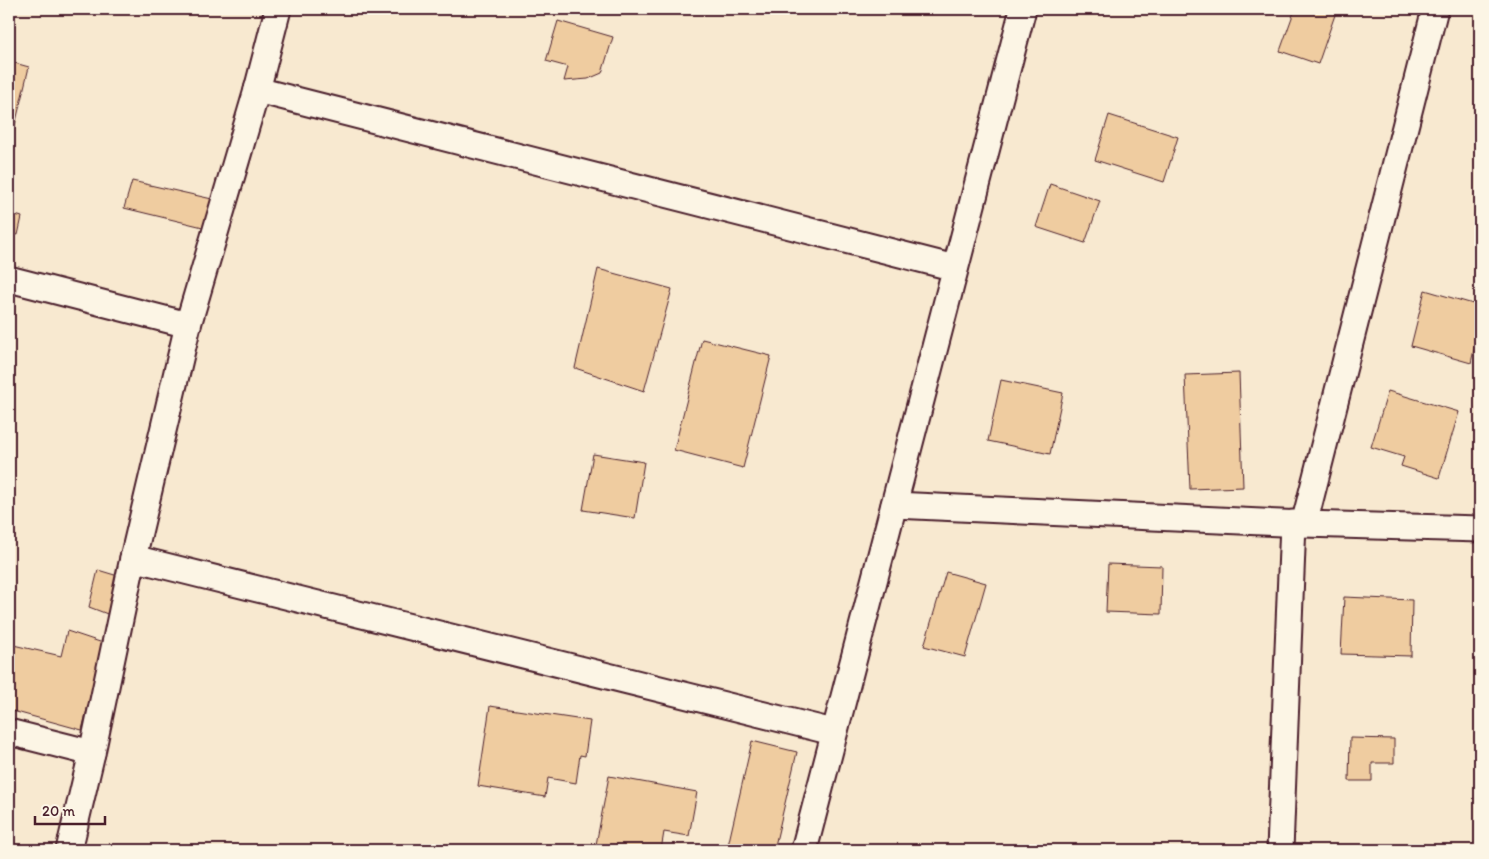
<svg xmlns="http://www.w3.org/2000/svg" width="1489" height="859" font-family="Itim,sans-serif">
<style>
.building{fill:#efcca0;stroke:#4a1f2b}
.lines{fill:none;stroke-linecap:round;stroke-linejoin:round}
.street-casing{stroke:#4a1f2b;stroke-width:29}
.street{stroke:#fcf5e5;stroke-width:25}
</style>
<rect width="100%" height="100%" fill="#f8e9d0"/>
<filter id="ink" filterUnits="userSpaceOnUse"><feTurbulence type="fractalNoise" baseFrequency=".02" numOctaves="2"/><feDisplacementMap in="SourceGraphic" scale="10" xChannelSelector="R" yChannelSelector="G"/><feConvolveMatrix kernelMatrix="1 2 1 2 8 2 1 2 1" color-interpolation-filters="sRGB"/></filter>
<g filter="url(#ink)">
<g class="building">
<polygon points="1295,9 1337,9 1318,64 1280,51"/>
<polygon points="558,21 613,37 602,73 588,79 564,81 568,67 546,61"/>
<polygon points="11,62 29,67 12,138 9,137 9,72"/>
<polygon points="1109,115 1178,137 1164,182 1095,160"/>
<polygon points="132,181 212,199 207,228 124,208"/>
<polygon points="1050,184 1100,201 1085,243 1036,227"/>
<polygon points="9,213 22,217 18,235 9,233"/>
<polygon points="598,269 672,289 644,391 575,368"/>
<polygon points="1425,290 1480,306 1480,323 1471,363 1411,346"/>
<polygon points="702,339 771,356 743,468 674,450"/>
<polygon points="1239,373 1243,487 1190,489 1185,375"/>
<polygon points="1001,380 1063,393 1050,454 988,441"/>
<polygon points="1388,391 1459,412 1439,478 1401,466 1404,457 1371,447"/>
<polygon points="593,454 644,462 635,518 583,510"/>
<polygon points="1108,564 1162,566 1161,614 1106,612"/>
<polygon points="98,570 118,576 110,615 89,607"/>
<polygon points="946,572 986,583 965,657 924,646"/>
<polygon points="1344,597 1412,600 1411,656 1341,654"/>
<polygon points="67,631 103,643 82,730 9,710 9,644 61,656"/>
<polygon points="490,706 590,721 585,756 580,755 576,783 548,778 545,797 478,786"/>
<polygon points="1350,738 1394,739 1394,763 1372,763 1372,781 1349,781"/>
<polygon points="752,741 797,752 774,850 727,850"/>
<polygon points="609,776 697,792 689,836 664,832 661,850 595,850"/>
</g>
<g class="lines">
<defs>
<g id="street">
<polyline points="257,90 955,268"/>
<polyline points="9,279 188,325"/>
<polyline points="894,505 1304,524 1480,529"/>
<polyline points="1304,524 1435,9"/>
<polyline points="133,558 833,732"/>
<polyline points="9,732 92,753"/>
<polyline points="69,850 92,753 133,558 188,325 257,90 278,9"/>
<polyline points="804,850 1023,9"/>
<polyline points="1280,850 1293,523"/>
</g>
</defs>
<use href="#street" class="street-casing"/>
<use href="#street" class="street"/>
</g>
</g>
<rect width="1489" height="859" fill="none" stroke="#fcf5e5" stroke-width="30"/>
<rect x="15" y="15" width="1459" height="829" fill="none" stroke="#4a1f2b" stroke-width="2" filter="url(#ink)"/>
<path d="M35 816v8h70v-8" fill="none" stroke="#4a1f2b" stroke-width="2.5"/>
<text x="42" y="816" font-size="15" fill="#4a1f2b" stroke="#fcf5e5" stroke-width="4" paint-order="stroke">20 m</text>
</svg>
